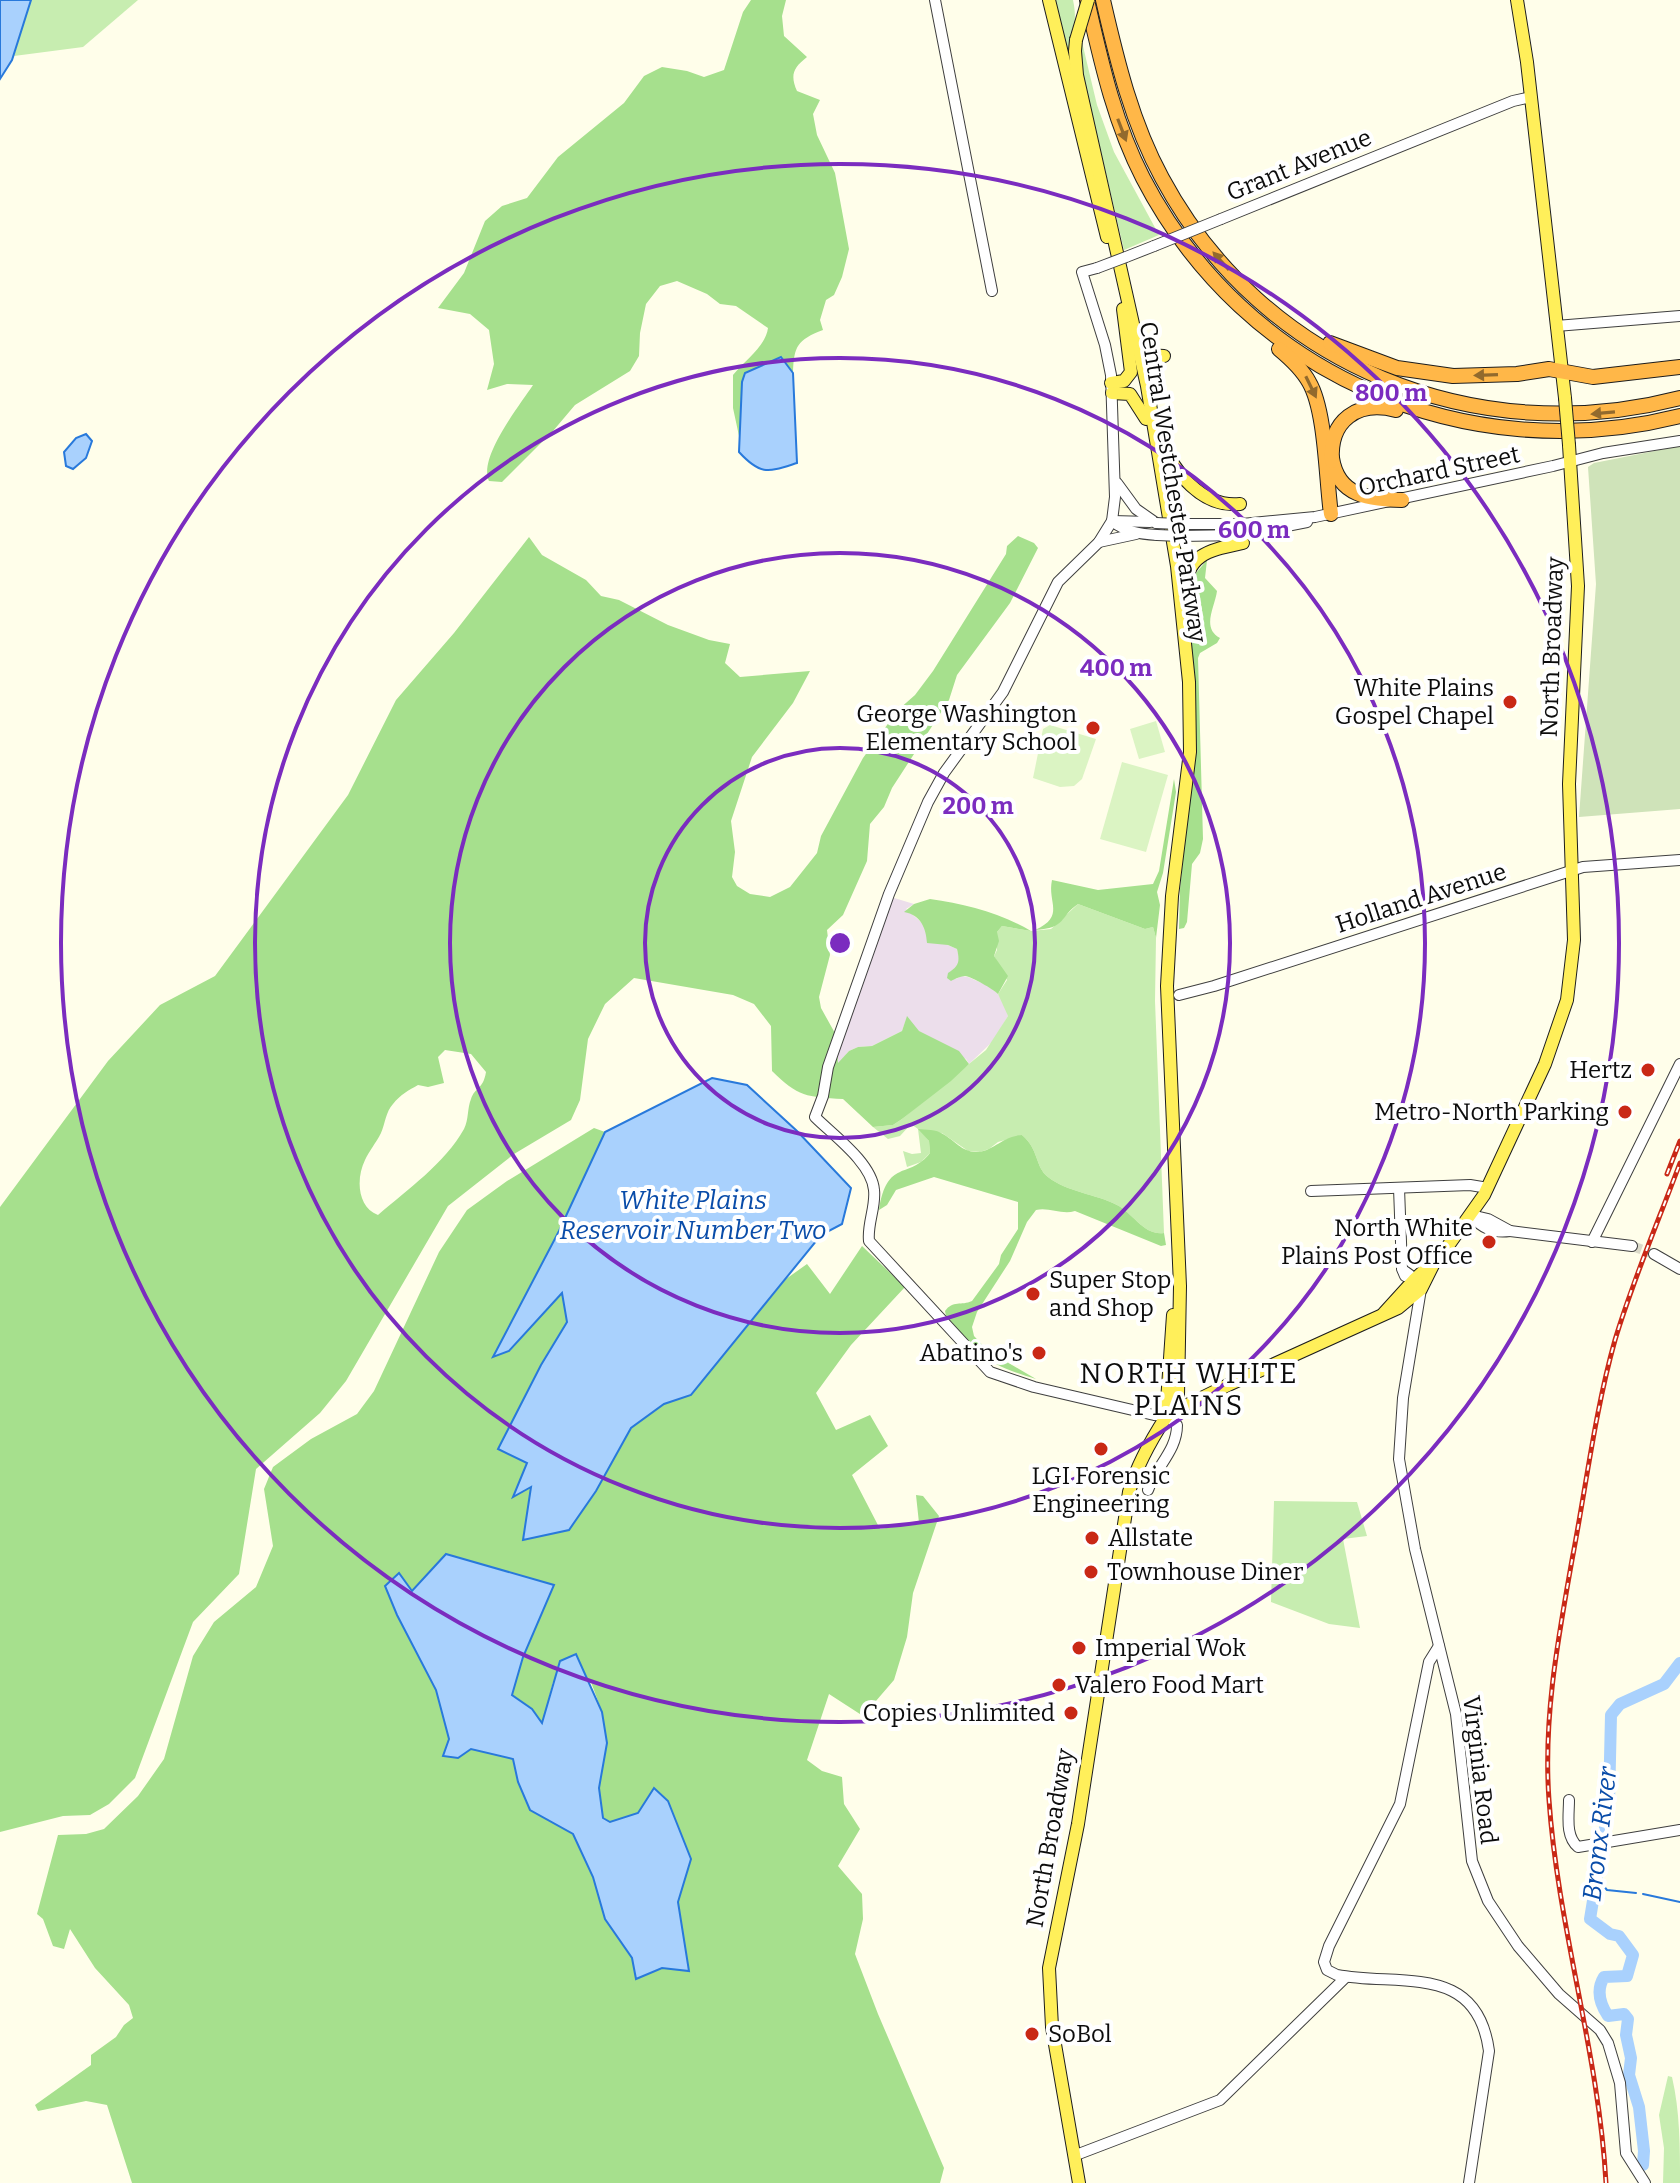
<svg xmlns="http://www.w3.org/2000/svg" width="1680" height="2183" font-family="Bitter,serif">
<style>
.industrial{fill:#ecdeeb}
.green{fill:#c7edb0}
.forest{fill:#a6e08d;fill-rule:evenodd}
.cemetery{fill:#cfe3b9}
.pitch{fill:#dbf4c3}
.water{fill:#a9d1fd;stroke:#2879db;stroke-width:2}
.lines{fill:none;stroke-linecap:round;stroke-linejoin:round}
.stream{stroke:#2879db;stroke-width:2}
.river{stroke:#a9d1fd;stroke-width:12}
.tertiary-tunnel{stroke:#dbdac9;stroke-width:10;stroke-dasharray:10 5;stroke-linecap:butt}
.tertiary-casing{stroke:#3f3f3f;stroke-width:12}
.primary-casing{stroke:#1d1d1d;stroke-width:14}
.motorway-casing{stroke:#1d1d1d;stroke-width:16}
.tertiary{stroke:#fff;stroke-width:10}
.primary{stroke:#ffef5a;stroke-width:12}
.motorway{stroke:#ffb748;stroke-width:14}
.rail-casing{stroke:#c92816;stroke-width:5}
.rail{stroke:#fff;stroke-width:2;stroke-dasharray:6;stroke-linecap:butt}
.tertiary-bridge-casing{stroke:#3f3f3f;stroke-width:12;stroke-linecap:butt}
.primary-bridge-casing{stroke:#1d1d1d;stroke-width:14;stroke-linecap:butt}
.tertiary-bridge{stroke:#fff;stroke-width:10}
.primary-bridge{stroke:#ffef5a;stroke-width:12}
.oneway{fill:#926a2d}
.ring{fill:none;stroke:#7b2cbf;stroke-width:4}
.poi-dot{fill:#c92816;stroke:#fff;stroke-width:3}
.labels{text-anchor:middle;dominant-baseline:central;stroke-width:8;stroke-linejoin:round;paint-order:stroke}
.street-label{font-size:24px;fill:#0c0c0c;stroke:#fff}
.poi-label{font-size:24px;fill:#0c0c0c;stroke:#fff;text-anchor:end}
.water-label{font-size:26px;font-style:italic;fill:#094ca9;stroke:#fff}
.quarter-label{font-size:28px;letter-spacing:2px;fill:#0c0c0c;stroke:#fff}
.centre{fill:#7b2cbf;stroke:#fff;stroke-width:4}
.ring-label{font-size:24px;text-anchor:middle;font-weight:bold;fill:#7b2cbf;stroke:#fff;stroke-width:8;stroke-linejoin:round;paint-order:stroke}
</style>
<rect width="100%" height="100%" fill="#fffeea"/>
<polygon class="industrial" points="891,897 914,904 906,909 948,945 957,949 960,962 956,979 961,976 968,977 989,986 998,994 1007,1010 1008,1016 993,1041 969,1064 966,1059 918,1031 907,1017 902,1031 872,1046 858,1047 849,1051 838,1064 837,1050 864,980"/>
<g class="green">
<polygon points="30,0 138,0 83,47 14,56"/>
<path d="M1054,0H1073C1079,27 1069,39 1070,66Z"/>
<polygon points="1082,42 1097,105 1114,152 1159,235 1124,250 1081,67"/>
<path d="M1078,904L1145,929L1153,927L1156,938L1155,1001L1164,1233C1144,1236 1133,1213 1117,1205C1096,1194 1067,1192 1048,1177C1035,1167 1039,1149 1022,1135L998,1142L989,1149L980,1152L968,1151L942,1133L920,1130L929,1141L930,1153L921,1162L907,1167L903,1151L912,1154L921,1153L918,1129L911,1124L900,1136L888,1139L873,1127L893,1125L902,1119L986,1050L1008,1016L998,994L1007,980L994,956L997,950V932L1002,926L1031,931L1051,929Z"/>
<polygon points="1274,1501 1357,1502 1367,1536 1343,1539 1360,1628 1329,1624 1271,1602"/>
<path d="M1668,2076L1672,2077C1680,2111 1680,2148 1680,2183H1663L1664,2148L1659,2115Z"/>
</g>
<g class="forest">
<path d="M751,0H786L782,16L784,36L807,57C793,68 790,75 797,91L820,100L813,114L817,135L835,173L849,249L842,277L834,295L826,300L820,320L823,330C797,340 794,346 793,373L781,357L763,364L741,422L739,436L733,408V375C744,361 766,346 768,328L736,306L720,304L707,294L677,281L660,286L646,304L640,333L639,356L630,371L575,405L553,431L502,482L489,481C478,458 519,406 533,385L507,384L487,390L494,364L489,330L470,314L438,308L464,273L485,221L502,206L527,198L558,157L624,103L644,76L662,67L687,71L704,77L724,70L743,12Z"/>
<path d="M1018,536L1034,543L1038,548L1010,603L957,675L949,700L892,788L884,807L870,824L867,861L843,915L827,930L830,955L819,997L821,1008L836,1035L838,1063L849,1051L858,1047L872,1046L902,1031L907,1016L919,1031L959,1051L969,1064L951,1081L902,1119L893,1125L873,1127L843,1099C807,1097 798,1097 772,1071L771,1026L754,1004L733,995L634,978L605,1004L588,1039L580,1100L571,1120L514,1154L448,1206L346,1381L320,1413L256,1469L239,1574L193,1622L135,1778L109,1804L90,1815L63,1816L0,1832V1207L108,1061L160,1005L215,976L348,795L396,700L454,633L529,537L542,555L586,580L601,596L619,600L668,625L709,640L730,644L725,663L740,677L810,671L793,703L752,757L731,821L735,852L732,877L737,886L750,894L770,897L790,887L817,853L821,836L863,758L898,710L915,695L933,671L1006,554L1007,546ZM445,1050L471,1054L486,1072C483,1090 475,1087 471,1099C467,1109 469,1119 464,1129C445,1163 407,1190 378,1215C357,1207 356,1178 365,1160C369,1151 376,1143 381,1133C385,1124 386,1111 393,1104C400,1095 409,1090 418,1085L428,1087L444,1083L438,1057Z"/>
<path d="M1207,560L1205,578L1217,591C1215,607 1201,628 1220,638L1217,643L1200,653L1198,658L1203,839L1200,853L1192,864L1187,922L1184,928L1179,929L1180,889L1194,752L1189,647L1192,629L1190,619L1193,611L1191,584L1196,573Z"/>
<path d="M1174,779L1176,792L1163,873L1157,892L1160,905L1156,938L1153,927L1145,929L1078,904C1059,917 1067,928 1035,930C1066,916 1047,903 1052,880L1098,890L1153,884L1159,871Z"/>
<path d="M930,899C965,904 1001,913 1031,931L1002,926L997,932L999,941L994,956L1008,976L998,994C993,989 972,977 965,976C962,976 954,979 951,981L947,978L948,973C959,966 960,962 957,949L948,945L927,943C926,928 921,915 904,912L914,904Z"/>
<path d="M594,1128L605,1132L559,1231L494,1356L510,1351L562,1292L567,1321L541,1365L499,1448L528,1463L514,1496L531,1487L523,1539L596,1491L631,1428L664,1404L691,1395L786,1279L807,1264L830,1294L862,1246L905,1287L851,1345L816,1393L836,1430L870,1415L888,1446L852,1475L880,1529L919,1523L916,1495L923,1496L939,1516L913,1593L907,1637L894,1680L863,1716L829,1694L807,1760L822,1771L842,1777L844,1804L860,1829L838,1866L862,1894L863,1919L855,1954L878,2014L944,2168L940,2183H132L107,2105L86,2101L38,2111L35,2105L91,2065V2055L116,2037L124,2025L133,2018L129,2005L95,1968L70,1929L64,1949L53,1946L43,1919L37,1914L58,1835L86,1834L104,1829L138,1796L164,1759L193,1656L214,1622L256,1587L273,1546L264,1489L273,1467L311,1439L357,1414L374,1391L439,1252L467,1210L507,1181ZM399,1573L411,1592L523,1657L512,1695L532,1709L542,1724L553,1682H591L602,1712L607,1743L599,1788L603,1818L610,1822L638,1813L654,1789L691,1859L678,1902L689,1971L662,1968L636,1978L632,1958L605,1919L593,1877L573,1834L530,1810L518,1782L513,1758L471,1749L458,1757L449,1739L436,1690L397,1615L385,1586Z"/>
<path d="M918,1129C926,1130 936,1129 943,1134C954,1140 962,1152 976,1152C993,1152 1002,1136 1022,1135C1039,1149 1035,1167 1048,1177C1067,1192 1096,1194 1117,1205C1133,1213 1144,1236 1164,1233L1166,1245L1161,1246L1075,1211C1062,1215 1049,1207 1036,1210L1027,1222L1010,1261L977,1312L972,1327L974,1336L988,1351L1036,1379C987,1364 977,1356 946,1316L945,1311C953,1300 961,1306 972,1301L999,1264L1001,1255L1018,1229V1202L934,1177L896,1190L887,1205L879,1210C887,1158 909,1180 930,1153L929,1141Z"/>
</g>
<polygon class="cemetery" points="1680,446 1680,809 1579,817 1596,584 1588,467 1594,463"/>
<g class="pitch">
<polygon points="1156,721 1165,752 1139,759 1130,729"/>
<polygon points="1050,725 1096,739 1082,779 1074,786 1060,787 1033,778 1043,729"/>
<polygon points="1122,762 1168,775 1146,852 1100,839"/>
</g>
<g class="water">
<polygon points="0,0 31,0 12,60 0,79"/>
<path d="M781,357L793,373L797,463C768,472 761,476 739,452L742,382L745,373Z"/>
<polygon points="86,434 92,441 86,458 73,469 66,466 64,452 76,438"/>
<polygon points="712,1078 747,1085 797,1131 851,1188 842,1224 821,1235 691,1395 664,1404 631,1428 596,1491 569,1530 523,1540 531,1487 513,1497 527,1463 498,1449 541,1365 567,1322 562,1293 509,1351 493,1357 559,1231 605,1132"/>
<polygon points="446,1554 554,1585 523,1657 512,1695 532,1709 542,1723 560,1661 576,1654 602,1712 607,1743 599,1788 603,1818 610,1822 638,1813 654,1788 668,1801 691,1859 678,1902 689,1971 662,1968 636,1979 632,1958 605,1919 593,1877 573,1834 530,1810 518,1782 513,1759 471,1749 458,1758 443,1756 449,1739 436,1690 397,1615 385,1586 399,1573 412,1591"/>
</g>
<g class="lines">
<g class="stream">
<polyline points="1597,1878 1607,1890 1636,1893"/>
<polyline points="1643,1894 1680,1902"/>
</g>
<path class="river" d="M1643,2165L1644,2151L1639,2107L1629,2075L1631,2058L1626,2035L1628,2019L1624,2014L1608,2016C1600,2004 1596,1990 1604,1977L1627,1976L1633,1955L1619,1936L1610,1934L1590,1919L1609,1803L1611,1715L1620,1704L1664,1684L1680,1663"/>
<polyline class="tertiary-tunnel" points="1632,1246 1654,1254"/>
<defs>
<g id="tertiary">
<polyline points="935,0 992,291"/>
<polyline points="1221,219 1513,101 1531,97"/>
<polyline points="1126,257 1154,246"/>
<path d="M1097,268L1082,272L1105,345L1111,375L1115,497L1112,521L1099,542L1058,582L1003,692L944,773L928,802L889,894L828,1067L823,1096L815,1117C833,1135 872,1163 874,1190C876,1207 867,1224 869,1241L990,1372L1034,1387L1154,1415L1166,1416L1177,1425C1177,1451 1156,1466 1148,1490"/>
<polyline points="1556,326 1680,316"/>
<polyline points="1117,483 1136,509 1156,523"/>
<path d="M1112,521C1126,532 1140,534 1157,535"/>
<polyline points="1112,521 1150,522"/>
<polyline points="1178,524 1242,524 1315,517 1553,466 1603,453 1680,441"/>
<polyline points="1180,536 1242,535 1307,522"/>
<polyline points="1099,542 1136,534"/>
<polyline points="1179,995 1214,986 1583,867 1680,860"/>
<polyline points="1399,1188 1402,1269 1405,1276"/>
<polyline points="1311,1191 1470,1185 1488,1188"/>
<path d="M1471,1215L1488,1219L1510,1231C1493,1233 1482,1229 1471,1215Z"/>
<polyline points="1510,1231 1632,1246"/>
<polyline points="1592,1242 1680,1064"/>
<polyline points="1654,1254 1680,1269"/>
<polyline points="1403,1270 1410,1275 1421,1289 1403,1398 1399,1459 1415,1549 1456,1714 1472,1861 1488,1901 1518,1946 1559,1994 1600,2030 1608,2043 1620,2083 1626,2153 1645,2183"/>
<path d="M1439,1646L1429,1662L1400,1804L1329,1946L1324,1962L1327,1970L1337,1975C1400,1987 1477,1962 1489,2051L1469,2183"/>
<path d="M1569,1800C1569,1816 1565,1836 1578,1847L1680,1830"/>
<polyline points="1076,2155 1220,2100 1346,1977"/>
</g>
<g id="primary">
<polyline points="1049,0 1107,237"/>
<polyline points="1517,0 1527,62 1565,398"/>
<path d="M1076,40L1075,51L1077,75L1147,386L1177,566L1189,682L1190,752L1172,896L1167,986L1180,1286L1178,1395C1175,1404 1171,1409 1166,1417C1151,1440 1137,1465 1129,1492L1078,1824L1049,1968L1052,2027L1079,2183"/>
<polyline points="1143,344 1147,355 1164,356"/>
<polyline points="1111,383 1124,381 1131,372 1123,309"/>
<polyline points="1112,393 1130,394 1146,419"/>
<path d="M1163,440C1172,472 1203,508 1240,504"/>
<path d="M1185,592C1186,553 1211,550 1243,543"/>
<polyline points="1384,1313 1414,1280 1443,1253 1484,1195 1545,1064 1567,1000 1574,940 1569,784 1578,586 1569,445"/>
<polyline points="1169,1414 1228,1385 1398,1308 1421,1289 1433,1265"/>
<polyline points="1166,1416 1173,1315"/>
</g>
<g id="motorway">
<path d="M1087,0C1101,61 1114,122 1143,178C1245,375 1466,470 1680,416"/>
<path d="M1103,0C1117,61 1132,123 1162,178C1263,366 1476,451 1680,398"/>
<polyline points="1330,343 1397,368 1453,376 1517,374 1549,369 1593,377 1680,367"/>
<path d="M1279,349C1291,359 1302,369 1309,382C1326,411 1326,479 1331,514"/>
<path d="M1332,458C1338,497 1370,499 1402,500"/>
<path d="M1332,461C1329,420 1358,400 1396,410"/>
</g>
</defs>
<use href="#tertiary" class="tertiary-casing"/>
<use href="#primary" class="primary-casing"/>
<use href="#motorway" class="motorway-casing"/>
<use href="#tertiary" class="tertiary"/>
<use href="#primary" class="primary"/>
<use href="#motorway" class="motorway"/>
<defs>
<g id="rail">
<polyline points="1667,1174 1680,1141"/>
<path d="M1606,2183C1599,2054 1558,1929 1549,1800C1543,1719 1558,1639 1572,1560C1586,1487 1595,1411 1615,1340C1633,1280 1658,1222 1680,1163"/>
</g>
</defs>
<use href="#rail" class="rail-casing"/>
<use href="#rail" class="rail"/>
<defs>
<g id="tertiary-bridge">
<polyline points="1154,246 1221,219"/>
<polyline points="1097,268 1126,257"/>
<polyline points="1156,523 1178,524"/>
<polyline points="1157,535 1180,536"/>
</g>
<g id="primary-bridge">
<polyline points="1076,40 1088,0"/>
<polyline points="1565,398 1569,445"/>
</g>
</defs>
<use href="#tertiary-bridge" class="tertiary-bridge-casing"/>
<use href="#primary-bridge" class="primary-bridge-casing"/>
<use href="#tertiary-bridge" class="tertiary-bridge"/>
<use href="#primary-bridge" class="primary-bridge"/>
</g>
<defs><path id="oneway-solid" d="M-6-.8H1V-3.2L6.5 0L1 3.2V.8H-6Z" transform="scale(2)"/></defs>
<g class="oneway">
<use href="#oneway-solid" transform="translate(1122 130) rotate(69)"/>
<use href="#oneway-solid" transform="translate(1221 261) rotate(-132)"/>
<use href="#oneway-solid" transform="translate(1486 375) rotate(178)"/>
<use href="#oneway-solid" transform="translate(1311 387) rotate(64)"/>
<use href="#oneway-solid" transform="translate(1603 413) rotate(175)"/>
</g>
<g class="ring">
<circle cx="840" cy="943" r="195"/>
<circle cx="840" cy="943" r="390"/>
<circle cx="840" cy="943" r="585"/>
<circle cx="840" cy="943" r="779"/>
</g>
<g class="poi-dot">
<circle cx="1510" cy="702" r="8"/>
<circle cx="1093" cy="728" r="8"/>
<circle cx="1648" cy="1070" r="8"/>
<circle cx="1625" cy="1112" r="8"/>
<circle cx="1489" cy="1242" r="8"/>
<circle cx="1033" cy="1294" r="8"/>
<circle cx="1039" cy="1353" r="8"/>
<circle cx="1101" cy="1449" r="8"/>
<circle cx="1092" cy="1538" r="8"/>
<circle cx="1091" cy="1572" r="8"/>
<circle cx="1079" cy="1648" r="8"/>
<circle cx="1059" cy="1685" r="8"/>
<circle cx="1071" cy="1713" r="8"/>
<circle cx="1032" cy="2034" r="8"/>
</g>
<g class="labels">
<g class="street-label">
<text transform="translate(1299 165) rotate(-22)">Grant Avenue</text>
<text transform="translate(1439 471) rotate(-12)">Orchard Street</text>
<text transform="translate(1173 482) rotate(81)">Central Westchester Parkway</text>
<text transform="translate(1552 647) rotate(-88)">North Broadway</text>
<text transform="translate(1421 898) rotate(-18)">Holland Avenue</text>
<text transform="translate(1480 1770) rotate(83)">Virginia Road</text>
<text transform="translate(1050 1838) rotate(-80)">North Broadway</text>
</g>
<g class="poi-label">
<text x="1494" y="688">White Plains<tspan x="1494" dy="28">Gospel Chapel</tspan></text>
<text x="1077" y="714">George Washington<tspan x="1077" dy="28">Elementary School</tspan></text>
<text x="1632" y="1070">Hertz</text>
<text x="1609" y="1112">Metro-North Parking</text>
<text x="1473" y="1228">North White<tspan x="1473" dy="28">Plains Post Office</tspan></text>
<text x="1049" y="1280" text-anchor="start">Super Stop<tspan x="1049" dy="28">and Shop</tspan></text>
<text x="1023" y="1353">Abatino's</text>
<text x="1101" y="1476" text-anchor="middle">LGI Forensic<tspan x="1101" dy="28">Engineering</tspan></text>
<text x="1108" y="1538" text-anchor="start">Allstate</text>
<text x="1107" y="1572" text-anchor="start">Townhouse Diner</text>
<text x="1095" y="1648" text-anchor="start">Imperial Wok</text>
<text x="1075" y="1685" text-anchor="start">Valero Food Mart</text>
<text x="1055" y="1713">Copies Unlimited</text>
<text x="1048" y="2034" text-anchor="start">SoBol</text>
</g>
<g class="water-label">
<text x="693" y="1200">White Plains<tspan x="693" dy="30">Reservoir Number Two</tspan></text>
<text transform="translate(1600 1834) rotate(-83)">Bronx River</text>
</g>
<g class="quarter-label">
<text x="1189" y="1373">NORTH WHITE<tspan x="1189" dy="32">PLAINS</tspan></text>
</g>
</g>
<circle cx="840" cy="943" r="12" class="centre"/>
<g class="ring-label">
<text x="1391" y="401">800 m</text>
<text x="1254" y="538">600 m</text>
<text x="1116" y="676">400 m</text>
<text x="978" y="814">200 m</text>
</g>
</svg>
